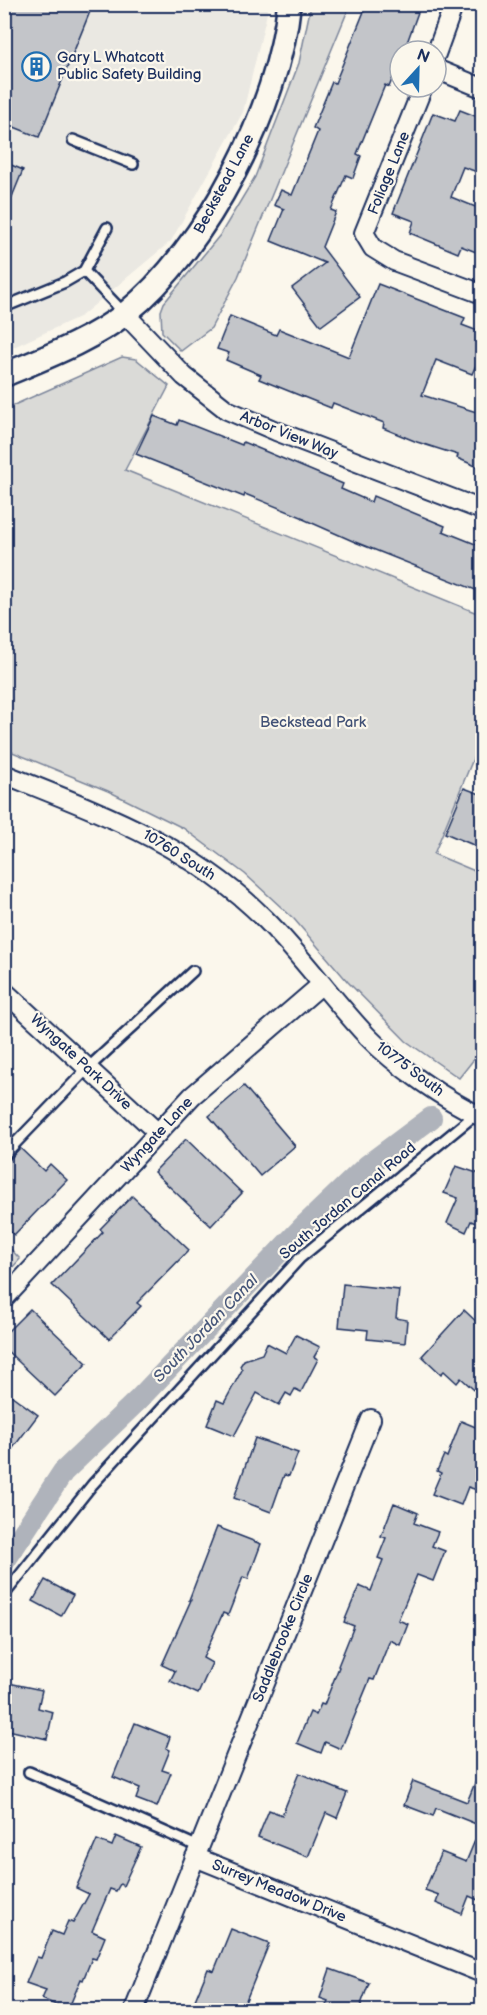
<svg xmlns="http://www.w3.org/2000/svg" width="487" height="2015" font-family="'Balsamiq Sans',sans-serif">
<style>
.built{fill:#eae8e2}
.green{fill:#dadad7;stroke:#7a849a;stroke-width:1.5}
.lines{fill:none;stroke-linecap:round;stroke-linejoin:round}
.canal{stroke:#afb3bb;stroke-width:22}
.building{fill:#c3c5c9;stroke:#1b2f5e;stroke-width:1.5}
.service-casing{stroke:#1b2f5e;stroke-width:14}
.minor-casing{stroke:#1b2f5e;stroke-width:22}
.tertiary-casing{stroke:#1b2f5e;stroke-width:27}
.service{stroke:#fbf7ec;stroke-width:9}
.minor{stroke:#fbf7ec;stroke-width:18}
.tertiary{stroke:#fbf7ec;stroke-width:22}
.labels{text-anchor:middle;dominant-baseline:central;stroke-width:4.5;stroke-linejoin:round;paint-order:stroke}
.poi-label{font-size:15px;fill:#1b2f5e;stroke:#fbf7ec;text-anchor:start}
.street-label{font-size:15px;fill:#1b2f5e;stroke:#fbf7ec}
.park-label{font-size:15px;fill:#415176;stroke:#fbf7ec}
.water-label{font-size:16px;font-style:italic;fill:#47577a;stroke:#fbf7ec}
</style>
<rect width="100%" height="100%" fill="#fbf7ec"/>
<filter id="ink" filterUnits="userSpaceOnUse"><feTurbulence type="fractalNoise" baseFrequency=".0167" numOctaves="2"/><feDisplacementMap in="SourceGraphic" scale="12" xChannelSelector="R" yChannelSelector="G"/><feConvolveMatrix kernelMatrix="1 2 1 2 8 2 1 2 1" color-interpolation-filters="sRGB"/></filter>
<g filter="url(#ink)">
<polygon class="built" points="4,5 269,5 243,112 171,241 81,316 5,351"/>
<g class="green">
<polygon points="311,5 350,5 238,277 211,328 181,351 162,332 161,311 164,303 220,235 255,177 299,63"/>
<polygon points="122,357 136,359 169,386 125,470 482,615 482,737 434,854 482,874 482,1049 459,1078 406,1041 348,982 294,919 245,874 183,828 108,791 5,749 5,409"/>
<polygon points="5,1243 20,1259 12,1268 5,1262"/>
</g>
<g class="lines">
<polyline class="canal" points="4,1562 63,1472 137,1401 302,1228 368,1165 431,1118"/>
</g>
<g class="building">
<polygon points="4,4 81,4 91,9 39,137 4,123"/>
<polygon points="367,4 421,4 404,51 400,51 400,61 389,87 385,85 357,154 361,156 353,178 346,175 331,210 336,212 322,247 360,297 321,326 292,288 325,263 271,241 284,209 274,205 281,190 292,195 318,131 313,128 332,82 335,83"/>
<polygon points="460,110 483,119 483,174 463,167 451,197 483,210 483,251 477,249 476,252 461,246 458,253 410,233 414,221 393,213 433,113 455,121"/>
<polygon points="4,162 23,170 5,214 4,214"/>
<polygon points="378,284 465,318 462,325 483,333 483,349 472,374 436,360 422,395 483,414 483,469 457,458 458,455 417,442 383,428 384,423 333,403 331,408 259,379 261,375 226,360 229,353 217,349 230,316 276,335 279,329 349,357"/>
<polygon points="154,416 177,425 179,420 242,445 243,442 343,484 341,489 371,502 373,496 445,526 443,531 483,547 483,593 355,542 303,519 304,518 245,494 244,497 136,454"/>
<polygon points="464,788 483,795 483,849 445,833"/>
<polygon points="244,1086 295,1146 260,1176 209,1116"/>
<polygon points="186,1139 242,1193 211,1226 154,1172"/>
<polygon points="20,1148 44,1171 50,1164 67,1180 14,1235 4,1226 4,1162 9,1160"/>
<polygon points="456,1166 483,1175 483,1226 471,1221 466,1232 447,1223 458,1198 444,1193"/>
<polygon points="132,1196 189,1250 137,1303 141,1306 109,1339 52,1285 103,1232 100,1229"/>
<polygon points="343,1284 399,1290 396,1318 407,1320 405,1343 367,1339 368,1330 339,1327"/>
<polygon points="30,1309 87,1363 55,1396 4,1348 4,1335"/>
<polygon points="464,1310 482,1327 483,1398 461,1378 457,1383 444,1371 441,1374 422,1356"/>
<polygon points="296,1335 320,1347 314,1357 318,1359 301,1392 295,1389 291,1396 286,1393 279,1405 257,1393 234,1436 207,1425 217,1400 224,1403 242,1370 240,1366 244,1360 262,1354 267,1343 286,1353"/>
<polygon points="4,1390 38,1415 4,1460"/>
<polygon points="461,1421 483,1430 483,1453 477,1466 483,1468 483,1492 468,1487 461,1505 432,1494 441,1473 437,1471 444,1455 447,1457"/>
<polygon points="255,1438 298,1453 289,1476 284,1475 271,1512 234,1498"/>
<polygon points="394,1503 418,1513 414,1523 438,1532 432,1546 445,1551 433,1581 417,1575 398,1620 408,1624 400,1645 390,1640 374,1680 370,1679 341,1749 325,1742 321,1753 297,1743 310,1712 316,1715 321,1704 324,1705 339,1667 338,1666 354,1626 344,1622 359,1586 371,1591 383,1560 378,1558 386,1538 381,1536"/>
<polygon points="217,1527 261,1544 248,1579 243,1577 228,1615 223,1613 203,1658 212,1663 198,1694 170,1681 175,1671 162,1665 191,1600 189,1600"/>
<polygon points="45,1580 73,1595 61,1616 33,1601"/>
<polygon points="4,1682 42,1690 38,1708 53,1712 47,1739 8,1730 11,1717 4,1716"/>
<polygon points="135,1723 170,1737 166,1748 170,1750 162,1770 171,1773 157,1807 136,1799 140,1788 113,1777"/>
<polygon points="482,1766 483,1888 478,1900 469,1896 462,1914 436,1903 439,1895 425,1890 441,1852 466,1862 481,1826 436,1808 433,1816 404,1805 413,1781 467,1802"/>
<polygon points="299,1773 347,1793 337,1818 326,1813 308,1857 258,1837 269,1810 282,1815"/>
<polygon points="116,1836 141,1847 123,1886 120,1884 116,1891 110,1889 92,1931 105,1937 96,1959 92,1958 83,1980 81,1979 68,2010 42,1999 46,1990 26,1983 37,1957 41,1958 52,1931 62,1935 68,1921 73,1923 89,1894 76,1888 97,1840 112,1846"/>
<polygon points="231,1929 269,1944 242,2010 221,2010 195,2000 208,1969 214,1971"/>
<polygon points="330,1969 369,1983 359,2010 324,2010 328,2001 320,1998"/>
</g>
<g class="lines">
<defs>
<g id="service">
<polyline points="73,140 133,164"/>
<polyline points="84,271 125,314"/>
<polyline points="4,307 65,282 84,271 107,228"/>
<polyline points="4,1155 88,1068 193,971"/>
<polyline points="4,1595 92,1485 300,1258 476,1114"/>
<polyline points="29,1772 199,1847"/>
</g>
<g id="minor">
<polyline points="436,54 454,4"/>
<polyline points="436,69 482,88"/>
<polyline points="423,87 364,233 373,248 394,261 482,294"/>
<polyline points="125,314 184,376 227,410 276,431 482,510"/>
<path d="M4,774C99,812 191,845 265,919C302,956 332,999 367,1036C396,1066 445,1100 482,1117"/>
<polyline points="4,991 158,1133"/>
<polyline points="4,1299 192,1096 322,984"/>
<polyline points="195,1857 482,1973"/>
<polyline points="134,2010 371,1419"/>
</g>
<path id="tertiary" d="M4,375C44,358 92,340 126,313C207,248 279,107 289,4"/>
</defs>
<use href="#service" class="service-casing"/>
<use href="#minor" class="minor-casing"/>
<use href="#tertiary" class="tertiary-casing"/>
<use href="#service" class="service"/>
<use href="#minor" class="minor"/>
<use href="#tertiary" class="tertiary"/>
</g>
</g>
<defs>
<symbol id="building-ring" viewBox="-11 -11 22 22"><circle r="9.5" fill="#fbf7ec" stroke="#1f6fb2" stroke-width="1.5"/><path d="M-4-6H4V6H1V3H-1V6H-4ZM-2.5-4.3h1.7v1.8h-1.7ZM.8-4.3h1.7v1.8H.8ZM-2.5-1h1.7V.8h-1.7ZM.8-1h1.7V.8H.8Z" fill="#1f6fb2"/></symbol>
</defs>
<g fill-rule="evenodd">
<use href="#building-ring" x="20" y="50" width="33" height="33"/>
</g>
<g class="labels">
<g class="poi-label">
<text x="57" y="57">Gary L Whatcott<tspan x="57" dy="17">Public Safety Building</tspan></text>
</g>
<g class="street-label">
<text transform="translate(389 173) rotate(-68)">Foliage Lane</text>
<text transform="translate(224 184) rotate(-62)">Beckstead Lane</text>
<text transform="translate(289 435) rotate(22)">Arbor View Way</text>
<text transform="translate(179 855) rotate(32)">10760 South</text>
<text transform="translate(81 1062) rotate(43)">Wyngate Park Drive</text>
<text transform="translate(410 1069) rotate(37)">10775 South</text>
<text transform="translate(157 1135) rotate(-47)">Wyngate Lane</text>
<text transform="translate(348 1201) rotate(-40)">South Jordan Canal Road</text>
<text transform="translate(283 1638) rotate(-68)">Saddlebrooke Circle</text>
<text transform="translate(279 1891) rotate(22)">Surrey Meadow Drive</text>
</g>
<g class="park-label">
<text x="313" y="722">Beckstead Park</text>
</g>
<g class="water-label">
<text transform="translate(206 1329) rotate(-46)">South Jordan Canal</text>
</g>
</g>
<rect width="487" height="2015" fill="none" stroke="#fbf7ec" stroke-width="24"/>
<rect x="12" y="12" width="463" height="1991" fill="none" stroke="#1b2f5e" stroke-width="2" filter="url(#ink)"/>
<g transform="translate(418 69) rotate(22)"><circle r="28" fill="#fbf7ec" stroke="#a1a7b3" stroke-width="1.5"/>
<path d="M0-4.5L10 22L0 15L-10 22Z" fill="#1f6fb2"/>
<text y="-9" font-size="16" font-weight="bold" text-anchor="middle" fill="#1b2f5e">N</text>
</g>
</svg>
